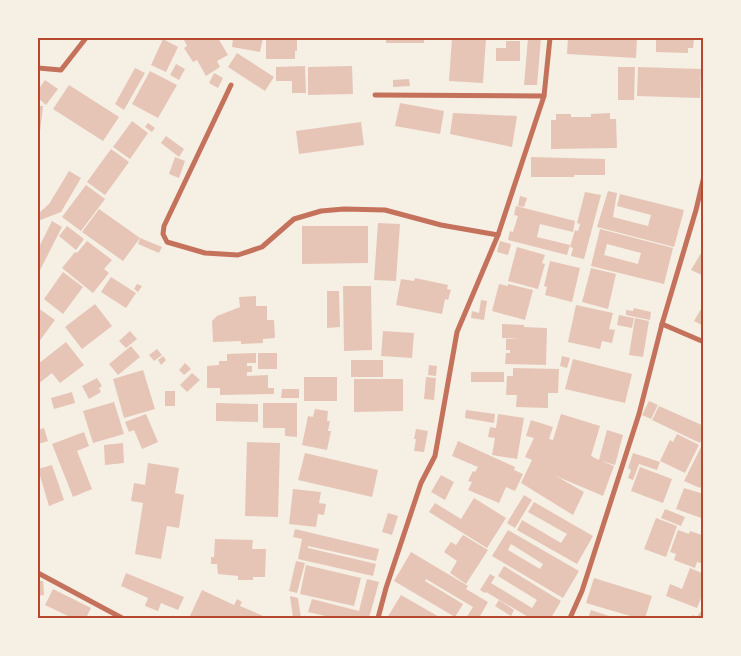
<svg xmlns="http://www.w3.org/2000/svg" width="741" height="656" font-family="'Open Sans',sans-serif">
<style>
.building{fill:#e6c5b7;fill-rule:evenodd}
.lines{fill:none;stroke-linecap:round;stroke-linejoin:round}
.minor{stroke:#c5725c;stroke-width:5}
.neatline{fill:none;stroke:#b5482f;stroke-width:2}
</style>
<rect width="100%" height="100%" fill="#f6efe4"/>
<g class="building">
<polygon points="183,38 218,38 228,55 217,61 220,67 206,76 197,60 193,62 184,48 187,46"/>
<polygon points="233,38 263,38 260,52 232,47"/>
<polygon points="266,38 286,38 286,40 297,40 297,51 295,51 295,59 266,59"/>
<rect x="386" y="38" width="38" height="5"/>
<polygon points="452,38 486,38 483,83 449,81"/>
<polygon points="528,38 541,38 537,85 524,85"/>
<polygon points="568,38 637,38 636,58 567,54"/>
<polygon points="656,38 694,38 693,48 688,48 688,53 656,52"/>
<polygon points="163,39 178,47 166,72 151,65"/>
<polygon points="506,41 520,41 520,61 496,61 496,48 506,48"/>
<polygon points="237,53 274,77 265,91 228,67"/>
<polygon points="176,64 185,69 179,80 170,75"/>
<polygon points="305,66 306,93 292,93 292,81 276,81 276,67"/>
<polygon points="352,66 353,94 308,95 308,67"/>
<polygon points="618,67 635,67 634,100 618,100"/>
<polygon points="638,67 701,69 700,98 637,96"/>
<polygon points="135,68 145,73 124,110 115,104"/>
<polygon points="150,71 177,85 158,118 132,104"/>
<polygon points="214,73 223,78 218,88 209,83"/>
<polygon points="409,79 410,86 393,87 393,80"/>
<polygon points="45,80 58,89 46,105 38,98 38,90"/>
<polygon points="69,85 119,117 103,141 53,109"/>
<polygon points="400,103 444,111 440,134 395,126"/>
<polygon points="38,106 43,106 39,141 38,141"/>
<polygon points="453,113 517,116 512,147 450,134"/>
<polygon points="610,113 610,119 616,119 617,148 551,149 551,120 556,120 556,114 571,114 571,117 591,117 591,114"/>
<polygon points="132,121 148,133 130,159 113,147"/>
<polygon points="361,122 364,145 299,154 296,131"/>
<polygon points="148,123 155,128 152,132 145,127"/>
<polygon points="166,136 184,149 179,157 161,143"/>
<polygon points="111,149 129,162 105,195 87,182"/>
<polygon points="175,157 185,161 179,178 169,174"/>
<polygon points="531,157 605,159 605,175 574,175 574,177 531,177"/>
<polygon points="69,171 81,178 61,212 38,221 38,214 49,204"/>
<polygon points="86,185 105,199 81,231 62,217"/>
<polygon points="608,191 617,193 613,217 648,226 651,215 617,206 620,194 684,210 674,247 597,227"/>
<polygon points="585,192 601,195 584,259 571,256 573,248 570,247 575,230 578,231 580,224 577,223"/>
<polygon points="520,196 527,198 524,207 518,206"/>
<polygon points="516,206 575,221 573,232 540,224 537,237 570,245 567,255 508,240 510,231 513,232 518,216 514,215"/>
<polygon points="99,209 140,238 123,261 82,232"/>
<polygon points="52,221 62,227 38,274 38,249"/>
<polygon points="378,223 400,224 396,281 374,280"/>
<polygon points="67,226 84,239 76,250 59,236"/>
<polygon points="302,226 368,226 368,263 302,264"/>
<path d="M600,229L673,248L664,284L591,266ZM607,244L641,253L638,264L604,255Z"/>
<polygon points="140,238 162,247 159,253 138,244"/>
<polygon points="87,241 112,260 104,269 109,273 93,293 62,268 75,252 77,253"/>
<polygon points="500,241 511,244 508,255 497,252"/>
<polygon points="517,247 545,255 542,263 545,264 538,289 508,281"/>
<polygon points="704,248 704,276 691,270"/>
<polygon points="550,261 580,268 572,302 545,295 547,287 544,286"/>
<polygon points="591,268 616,274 608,309 582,302"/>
<polygon points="63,272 83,287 63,314 44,299"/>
<polygon points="111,277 136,293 126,308 101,292"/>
<polygon points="415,278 448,285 447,289 451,290 448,300 445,299 442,314 396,305 401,279 414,281"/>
<polygon points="137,284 142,286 138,292 134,289"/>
<polygon points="499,284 508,286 508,284 533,290 525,320 492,311"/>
<polygon points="343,286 371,286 372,350 344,351"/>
<polygon points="327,291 339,291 340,327 327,328"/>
<polygon points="256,296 256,306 267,306 267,320 274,320 275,338 263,339 263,343 241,344 241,341 213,342 212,321 217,316 240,307 239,297"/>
<polygon points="481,300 487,301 484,320 471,318 472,311 479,313"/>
<polygon points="95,304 112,326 82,349 65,327"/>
<polygon points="704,304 704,326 694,321"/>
<polygon points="576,305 613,313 609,329 615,330 612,343 602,341 600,349 568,342"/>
<polygon points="38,308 55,320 38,343"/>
<polygon points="634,308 651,312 650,320 626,315 626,310 633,311"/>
<polygon points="619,315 634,318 632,328 617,325"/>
<polygon points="635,318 649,321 643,357 629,355"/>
<polygon points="502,324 524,325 524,327 547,328 546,365 505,364 506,353 510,353 510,350 506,350 506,339 519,339 502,338"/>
<polygon points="130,331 137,339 126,348 119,341"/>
<polygon points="383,331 414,333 412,358 381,356"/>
<polygon points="66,342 84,365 60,383 52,373 38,384 38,364"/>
<polygon points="131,346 140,357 118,375 109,364"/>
<polygon points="157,349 162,355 154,361 149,355"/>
<polygon points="256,353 256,363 247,363 247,366 252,366 252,372 247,372 247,376 268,375 268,388 274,388 274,394 220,395 220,388 207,388 207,366 219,365 219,361 227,361 227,354"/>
<rect x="258" y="353" width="19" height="16"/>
<polygon points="163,356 166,360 161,365 158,360"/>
<polygon points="562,356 570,358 567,368 560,366"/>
<polygon points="573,359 632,374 625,403 565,389"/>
<rect x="351" y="360" width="32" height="17"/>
<polygon points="185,363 191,369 184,375 179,370"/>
<polygon points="429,365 437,366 436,376 428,375"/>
<polygon points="513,368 559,369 558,393 548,393 548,408 516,407 517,395 506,395 507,376 513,376"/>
<polygon points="143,370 155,409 124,418 113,379"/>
<rect x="471" y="372" width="33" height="10"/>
<polygon points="192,373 200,380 187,392 180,385"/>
<rect x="304" y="377" width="33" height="24"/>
<polygon points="426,377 436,378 434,400 424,399"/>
<polygon points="97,378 102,386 99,388 101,392 89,399 82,386"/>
<polygon points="354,379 403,379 403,411 354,412"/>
<polygon points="282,389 299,389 299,398 281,398"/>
<rect x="165" y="391" width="10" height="15"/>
<polygon points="72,392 75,403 54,409 51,398"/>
<polygon points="649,401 658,405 651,419 642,415"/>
<polygon points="114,402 124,434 93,443 83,411"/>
<polygon points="216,403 258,404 258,422 216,421"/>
<polygon points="263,403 297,403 297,437 285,436 285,428 263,428"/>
<polygon points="659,406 704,426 704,435 700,443 652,420"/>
<polygon points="315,409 328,411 327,421 330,421 328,431 331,431 327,450 302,445 308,416 313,417"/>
<polygon points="466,410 495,414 494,423 465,418"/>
<polygon points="146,414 158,442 142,449 134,430 129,432 125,422"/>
<polygon points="498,414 524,418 517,459 492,455 495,438 488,437 490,427 496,428"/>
<polygon points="561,414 600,426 591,456 599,460 607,430 623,435 615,465 601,461 614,466 603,496 556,476 584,492 573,515 521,483 532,460 525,457 534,438 526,436 531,420 553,427 549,439 553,440"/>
<polygon points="44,428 48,441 38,444 38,430"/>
<polygon points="416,429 428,431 424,452 414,451 416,439 414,439"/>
<polygon points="84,432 89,446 77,451 92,489 73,497 52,444"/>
<polygon points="677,434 699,445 685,473 660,461 670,440 673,442"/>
<polygon points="458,441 515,467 514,470 523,474 515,491 506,487 499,503 468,490 472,482 468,481 473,471 475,472 478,467 452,456"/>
<polygon points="247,442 280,443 278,517 245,516"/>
<polygon points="123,443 124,463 105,465 104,445"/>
<polygon points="701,447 704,448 704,481 700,488 684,481"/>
<polygon points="305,453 378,470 372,497 298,480"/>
<polygon points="633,453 660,462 657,470 639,464 633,480 628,478 631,470 628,468"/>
<polygon points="148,463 179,468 175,493 184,495 179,528 167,526 161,559 135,554 143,503 131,501 134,483 145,485"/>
<polygon points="52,465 64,500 49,506 38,469"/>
<polygon points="640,467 672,479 663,503 631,491"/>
<polygon points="441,475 454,482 445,500 431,492"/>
<polygon points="684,488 704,494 704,519 676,509"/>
<polygon points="293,489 321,492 319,503 326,504 324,515 318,514 316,527 289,524"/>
<polygon points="524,495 532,500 515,528 507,523"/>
<polygon points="474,498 506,518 487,548 429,512 435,503 461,519"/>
<polygon points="534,502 593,536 577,564 517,530 522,520 561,543 567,534 528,512"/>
<polygon points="665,509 685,517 681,526 661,518"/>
<polygon points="388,513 398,516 392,535 382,532"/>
<polygon points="656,518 677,526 666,557 644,549"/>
<polygon points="295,529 379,549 376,561 308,546 308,548 376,564 373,576 298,559 302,539 293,537"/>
<path d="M508,530L579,571L563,598L492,556ZM511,544L543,564L540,569L508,550Z"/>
<polygon points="678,530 689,534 690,531 702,535 701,538 704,539 704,564 697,562 695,568 674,560 676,554 670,552"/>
<polygon points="463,535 488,550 466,584 450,573 457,561 444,552 451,542 456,545"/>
<polygon points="215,539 253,540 252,549 266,549 265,577 253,577 253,580 238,580 238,576 218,574 217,564 211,564 211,557 214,557"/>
<polygon points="411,552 468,586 466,589 488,602 479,618 466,618 473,607 426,579 425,581 463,604 455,617 394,581"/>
<polygon points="296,561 305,563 297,593 289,591"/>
<polygon points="306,565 361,578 354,606 300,594"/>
<polygon points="504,566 561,601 551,618 530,618 486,592 485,593 480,590 490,574 495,577 491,583 532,608 537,600 498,576"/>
<polygon points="690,568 704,574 704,591 697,608 666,596 670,584 682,589"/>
<polygon points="126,573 184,597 178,610 161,603 158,611 145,606 148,598 121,586"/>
<polygon points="594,578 652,596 645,618 637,618 586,603"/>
<polygon points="367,579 379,582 369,618 334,618 308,612 312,599 359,611"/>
<polygon points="38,581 43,581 44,595 38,596"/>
<polygon points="53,589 91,608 86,618 72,618 45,605"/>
<polygon points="202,590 234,605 237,599 242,602 240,606 268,618 189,618"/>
<polygon points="401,595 441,618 387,618"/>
<polygon points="290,596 298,598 301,618 293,618"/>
<polygon points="499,600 514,610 511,616 495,606"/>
<polygon points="591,610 615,618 588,618"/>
<polygon points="700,612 704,614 704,618 691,618 693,615 697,617"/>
</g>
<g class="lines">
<g class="minor">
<polyline points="38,68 61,70 86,38"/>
<polyline points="231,85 164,226 163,234 167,242 205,253 238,255 262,247 294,219 321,211 344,209 385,210 441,225 498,235"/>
<polyline points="375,95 544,96"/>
<polyline points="662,324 704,342"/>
<polyline points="38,573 122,618"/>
<polyline points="378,618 386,588 421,483 435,456 457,332 498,235 544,96 550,38"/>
<polyline points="570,618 582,591 639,414 662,324 696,210 704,176"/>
</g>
</g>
<rect width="741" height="656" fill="none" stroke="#f6efe4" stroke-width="78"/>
<rect x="39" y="39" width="663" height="578" class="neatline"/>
</svg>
